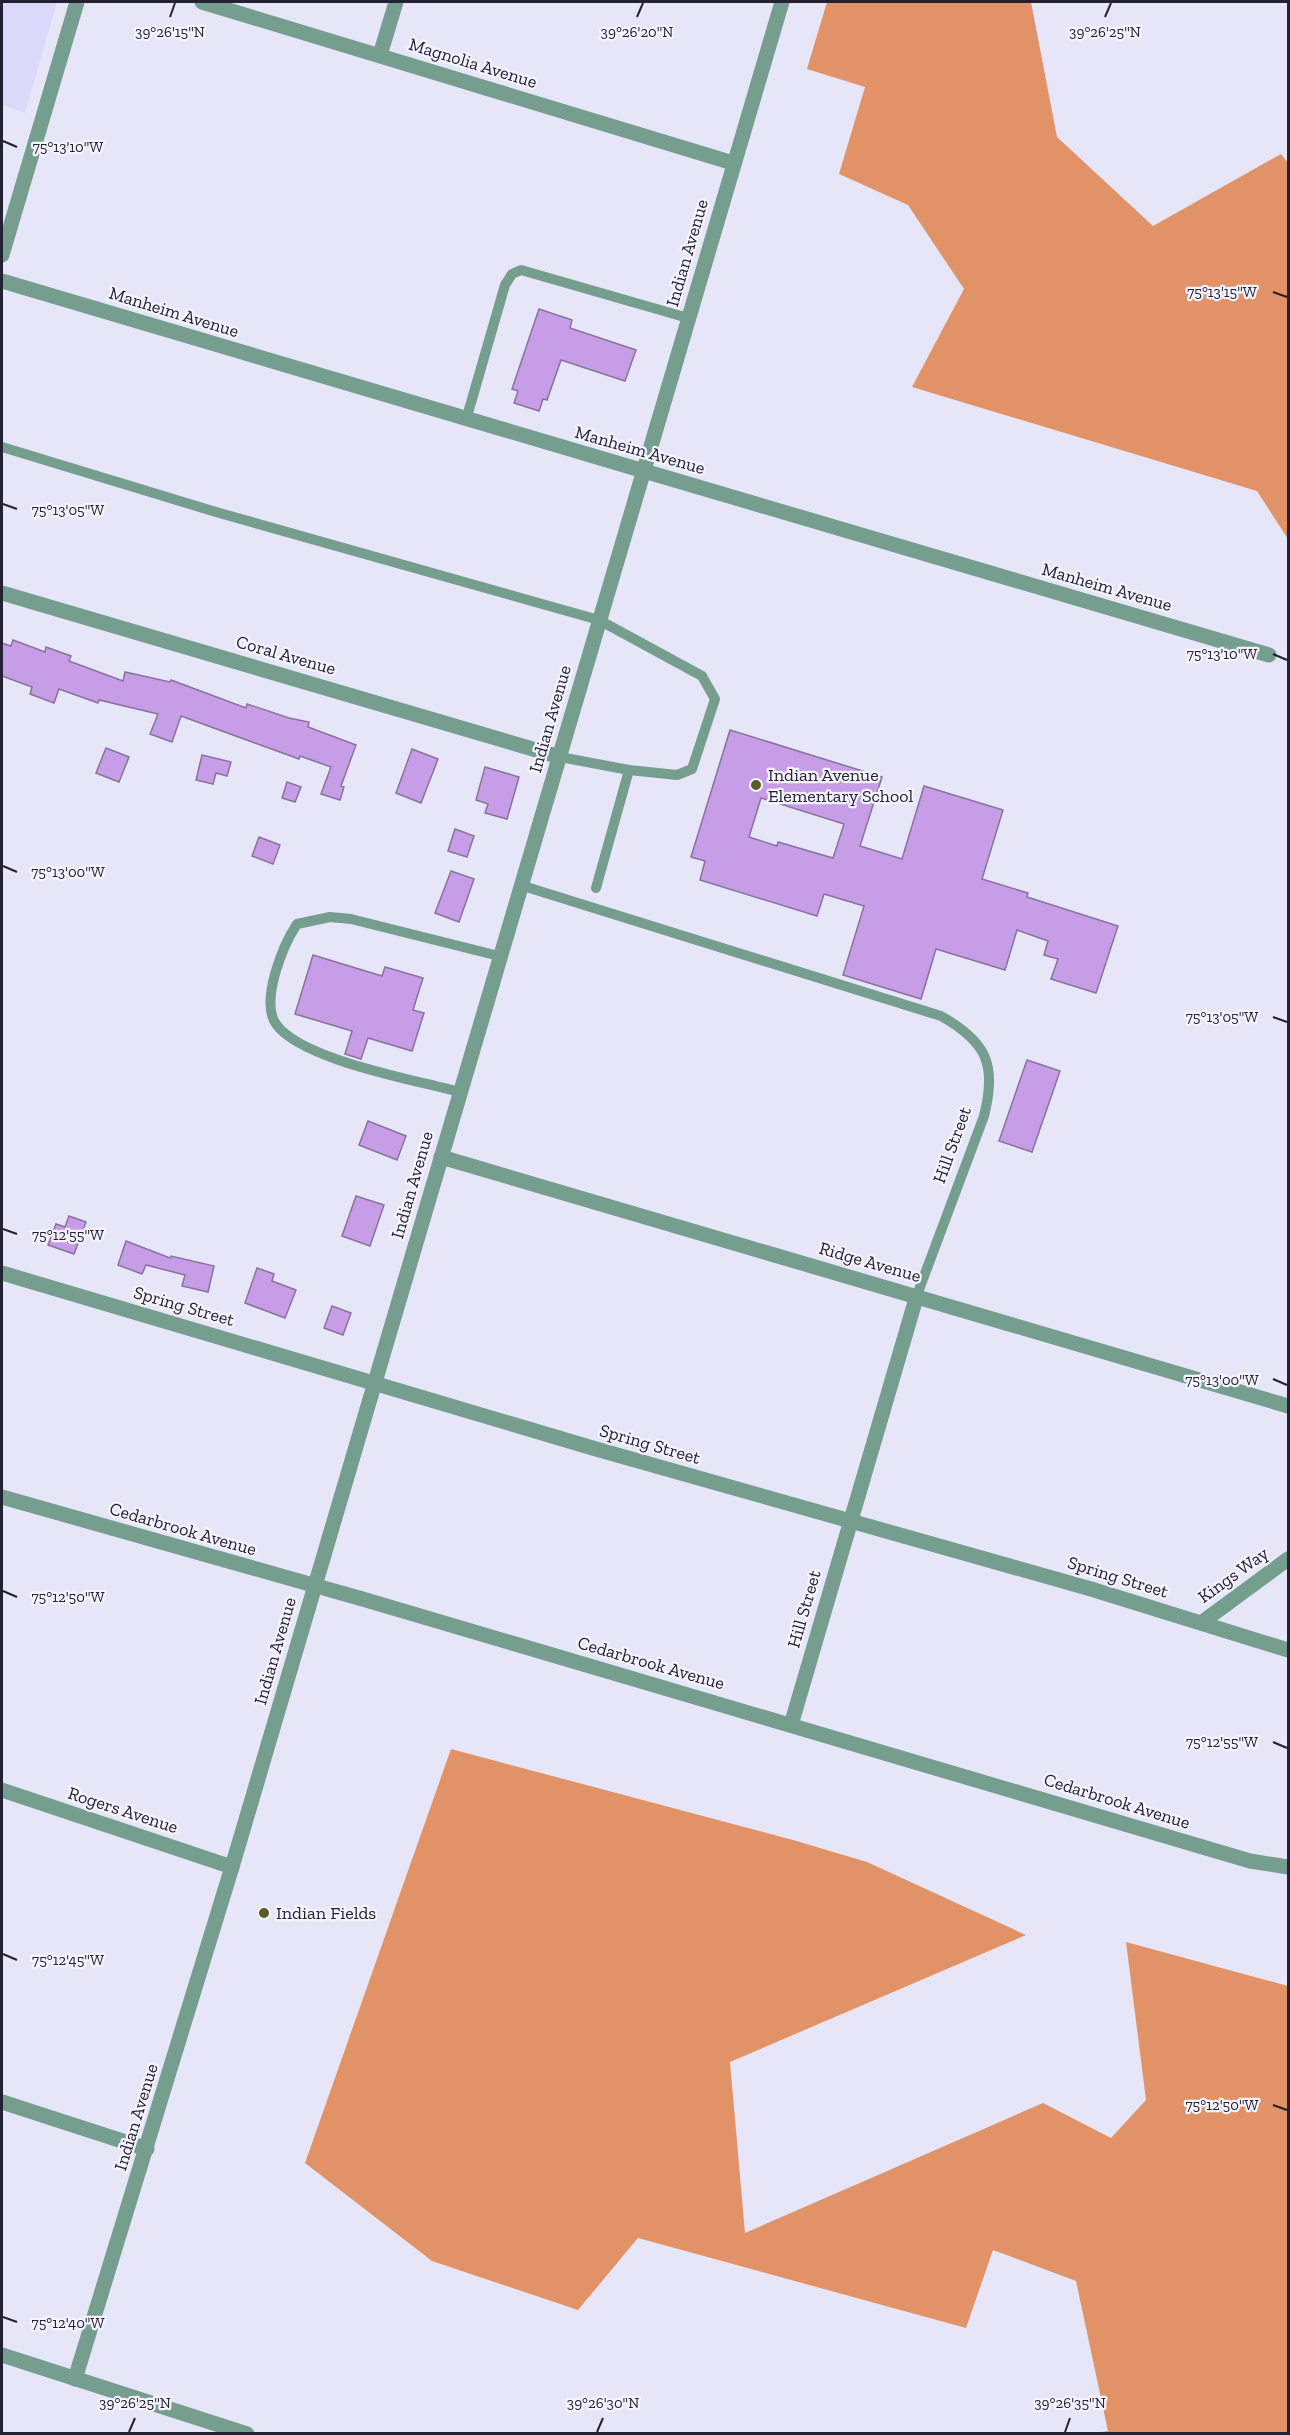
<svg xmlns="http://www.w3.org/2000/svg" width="1290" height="2435" font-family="'Zilla Slab',serif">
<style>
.built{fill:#dbd8f9}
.forest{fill:#e19266}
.building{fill:#c79de7;stroke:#89739b;stroke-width:1.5;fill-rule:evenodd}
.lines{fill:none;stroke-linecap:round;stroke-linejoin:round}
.service{stroke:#759e8f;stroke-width:10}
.minor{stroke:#759e8f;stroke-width:15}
.tertiary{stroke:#759e8f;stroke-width:15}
.ticks{fill:none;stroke:#232132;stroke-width:2}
.poi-dot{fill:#5a5b28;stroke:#f5f4fe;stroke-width:2}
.labels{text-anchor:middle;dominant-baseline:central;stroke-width:4.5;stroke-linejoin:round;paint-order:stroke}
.street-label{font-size:18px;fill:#232132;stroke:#f5f4fe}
.poi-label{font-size:18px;fill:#232132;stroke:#f5f4fe;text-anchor:start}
.ticks-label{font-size:15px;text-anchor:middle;fill:#232132;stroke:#f5f4fe;stroke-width:4.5;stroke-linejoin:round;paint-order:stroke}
</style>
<rect width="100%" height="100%" fill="#e7e6f9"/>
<polygon class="built" points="2,2 57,2 25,113 2,105"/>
<g class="forest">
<polygon points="827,2 1031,2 1057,137 1153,226 1281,154 1288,163 1288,539 1257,491 912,387 964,289 908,205 839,174 865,87 807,69"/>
<polygon points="451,1749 793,1840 867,1862 1026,1935 730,2062 745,2233 1043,2103 1111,2138 1146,2100 1126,1942 1288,1986 1288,2433 1096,2433 1108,2431 1076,2281 993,2250 966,2328 638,2238 578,2310 432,2261 305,2163"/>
</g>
<g class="building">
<polygon points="539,309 572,320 570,328 636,350 625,381 561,360 547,400 543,399 539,411 514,403 518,391 512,389"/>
<polygon points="13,640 45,652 46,647 71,656 69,661 123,681 125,672 170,682 171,680 246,708 247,704 289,718 309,722 308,727 356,745 341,786 344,787 340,800 321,794 331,767 300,756 299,759 181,716 172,742 150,734 158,714 99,700 98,703 59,689 54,703 30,694 32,687 2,676 2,643 11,646"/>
<path d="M730,730L882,777L860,846L902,859L924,786L1003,810L982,879L1028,893L1027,897L1118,926L1096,993L1051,979L1058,959L1044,955L1048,941L1017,930L1005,970L936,949L921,999L843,975L864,906L824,894L817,916L700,880L705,861L691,857ZM761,798L844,824L833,858L778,842L777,846L749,837Z"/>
<polygon points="106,748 129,757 119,782 96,773"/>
<polygon points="412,749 438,759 421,803 396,793"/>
<polygon points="202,755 231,762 227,776 216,773 213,784 196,780"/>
<polygon points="485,767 519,777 507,819 485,813 488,804 476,800"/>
<polygon points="287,782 301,787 295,802 282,798"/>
<polygon points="455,829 474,836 467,857 448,851"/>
<polygon points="259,837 280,845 273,864 252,856"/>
<polygon points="451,871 474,879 459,922 435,913"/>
<polygon points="313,955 382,976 385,967 423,978 413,1010 424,1013 412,1051 368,1038 361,1059 345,1054 352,1031 295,1014"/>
<polygon points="1027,1060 1060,1071 1032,1152 999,1141"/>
<polygon points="368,1121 406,1136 397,1160 359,1145"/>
<polygon points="356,1196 384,1205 370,1246 342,1236"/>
<polygon points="69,1216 86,1222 74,1254 48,1245 56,1224 65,1227"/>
<polygon points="126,1241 170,1258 171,1256 214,1266 208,1292 182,1286 185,1275 146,1265 142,1274 118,1265"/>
<polygon points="257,1268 274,1274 272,1281 296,1290 285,1318 245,1303"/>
<polygon points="332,1306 351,1313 343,1335 324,1328"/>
</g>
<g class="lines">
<g class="service">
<polyline points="466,420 505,285 512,274 521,270 688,318"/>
<polyline points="2,447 216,512 599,620 702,676 715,699 692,769 677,775 629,770 560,757"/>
<path d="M520,885L941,1016C987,1042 997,1065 984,1116L917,1295"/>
<polyline points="596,888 629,770"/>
<path d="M459,1092C416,1080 301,1060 276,1024C260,1001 283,945 297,924L330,917L351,919L499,956"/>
</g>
<g class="minor">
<polyline points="202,2 733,163"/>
<polyline points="380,55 396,2"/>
<polyline points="2,255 77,2"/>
<polyline points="644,471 1269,655"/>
<polyline points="2,593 560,757"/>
<polyline points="441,1157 1288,1406"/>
<polyline points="2,1273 596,1449 1091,1589 1288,1650"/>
<polyline points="2,1497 366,1600 1250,1861 1288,1867"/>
<polyline points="1201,1623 1288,1559"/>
<polyline points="791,1725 917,1295"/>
<polyline points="2,1790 232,1867"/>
<polyline points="2,2102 147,2149"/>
</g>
<g class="tertiary">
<polyline points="2,281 644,471"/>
<polyline points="2,2355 247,2434"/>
<polyline points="75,2379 232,1867 782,2"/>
</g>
</g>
<path class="ticks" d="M170,17L175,3M637,17L643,3M1105,17L1111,3M3,141L17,147M1273,292L1287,297M3,504L17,509M1273,654L1287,660M3,866L17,872M1273,1017L1287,1022M3,1229L17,1234M1273,1379L1287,1385M3,1591L17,1597M1273,1742L1287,1748M3,1954L17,1960M1273,2105L1287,2110M3,2317L17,2322M129,2432L135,2418M597,2432L603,2418M1065,2432L1070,2418"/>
<g class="poi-dot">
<circle cx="756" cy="785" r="6"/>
<circle cx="264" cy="1913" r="6"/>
</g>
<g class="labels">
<g class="street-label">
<text transform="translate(473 63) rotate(17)">Magnolia Avenue</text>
<text transform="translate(687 253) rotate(-74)">Indian Avenue</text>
<text transform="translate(174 312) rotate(17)">Manheim Avenue</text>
<text transform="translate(640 450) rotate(16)">Manheim Avenue</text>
<text transform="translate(1107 587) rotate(16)">Manheim Avenue</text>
<text transform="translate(286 655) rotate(16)">Coral Avenue</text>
<text transform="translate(550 719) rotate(-74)">Indian Avenue</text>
<text transform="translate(952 1145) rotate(-70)">Hill Street</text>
<text transform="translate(412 1185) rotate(-74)">Indian Avenue</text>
<text transform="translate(870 1262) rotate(16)">Ridge Avenue</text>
<text transform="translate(184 1306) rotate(16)">Spring Street</text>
<text transform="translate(650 1444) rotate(16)">Spring Street</text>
<text transform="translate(183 1529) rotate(16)">Cedarbrook Avenue</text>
<text transform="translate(1233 1575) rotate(-36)">Kings Way</text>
<text transform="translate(1118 1577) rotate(17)">Spring Street</text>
<text transform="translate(804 1609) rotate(-74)">Hill Street</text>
<text transform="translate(275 1651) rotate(-74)">Indian Avenue</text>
<text transform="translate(651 1663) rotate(16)">Cedarbrook Avenue</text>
<text transform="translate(1117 1801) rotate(17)">Cedarbrook Avenue</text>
<text transform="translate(123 1810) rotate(18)">Rogers Avenue</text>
<text transform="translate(136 2117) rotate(-73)">Indian Avenue</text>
</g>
<g class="poi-label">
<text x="768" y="775">Indian Avenue<tspan x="768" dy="21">Elementary School</tspan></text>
<text x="276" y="1913">Indian Fields</text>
</g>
</g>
<g class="ticks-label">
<text x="170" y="37">39°26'15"N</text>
<text x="637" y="37">39°26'20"N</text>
<text x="1105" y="37">39°26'25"N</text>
<text x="68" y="152">75°13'10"W</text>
<text x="1222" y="297">75°13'15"W</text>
<text x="68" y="515">75°13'05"W</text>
<text x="1222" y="659">75°13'10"W</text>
<text x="68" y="877">75°13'00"W</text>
<text x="1222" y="1022">75°13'05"W</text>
<text x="68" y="1240">75°12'55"W</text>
<text x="1222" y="1385">75°13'00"W</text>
<text x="68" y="1602">75°12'50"W</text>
<text x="1222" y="1747">75°12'55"W</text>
<text x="68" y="1965">75°12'45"W</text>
<text x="1222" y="2110">75°12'50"W</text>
<text x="68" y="2328">75°12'40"W</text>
<text x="135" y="2408">39°26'25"N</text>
<text x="603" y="2408">39°26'30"N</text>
<text x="1070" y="2408">39°26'35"N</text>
</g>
<rect width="1290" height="2435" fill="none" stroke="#232132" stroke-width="6"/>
</svg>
